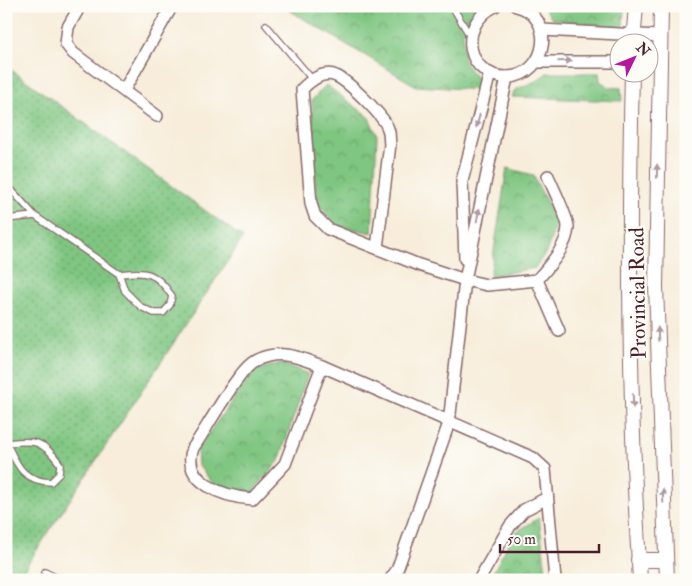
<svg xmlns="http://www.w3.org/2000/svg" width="692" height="586" font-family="'IM FELL Double Pica',serif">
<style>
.grass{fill:url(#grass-dots);stroke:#647256}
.park{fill:url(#park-crowns);stroke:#647256}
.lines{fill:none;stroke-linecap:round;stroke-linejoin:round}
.service-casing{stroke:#876768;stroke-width:8}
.minor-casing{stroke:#876768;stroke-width:14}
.tertiary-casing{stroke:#876768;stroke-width:16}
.service{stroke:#fff;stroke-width:5.5}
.minor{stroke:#fff;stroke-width:11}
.tertiary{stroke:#fff;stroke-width:14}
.oneway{fill:#ae9aa0}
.labels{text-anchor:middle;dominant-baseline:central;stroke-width:5;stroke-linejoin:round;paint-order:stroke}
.street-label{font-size:21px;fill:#4a1f2b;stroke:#fdfcf7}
</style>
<defs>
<pattern id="grass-dots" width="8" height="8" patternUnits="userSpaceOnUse" patternTransform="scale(1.25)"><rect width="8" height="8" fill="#7fc681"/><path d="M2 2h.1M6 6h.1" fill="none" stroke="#6aa06a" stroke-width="1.8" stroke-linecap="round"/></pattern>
<pattern id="park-crowns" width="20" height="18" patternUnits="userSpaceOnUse" patternTransform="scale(1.25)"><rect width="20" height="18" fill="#7fc681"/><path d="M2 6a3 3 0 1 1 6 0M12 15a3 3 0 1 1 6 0" fill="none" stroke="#6aa06a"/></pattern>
</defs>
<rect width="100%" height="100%" fill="#fdfcf7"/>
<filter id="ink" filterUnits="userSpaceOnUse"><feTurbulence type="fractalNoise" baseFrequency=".02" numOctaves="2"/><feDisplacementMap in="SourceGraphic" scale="10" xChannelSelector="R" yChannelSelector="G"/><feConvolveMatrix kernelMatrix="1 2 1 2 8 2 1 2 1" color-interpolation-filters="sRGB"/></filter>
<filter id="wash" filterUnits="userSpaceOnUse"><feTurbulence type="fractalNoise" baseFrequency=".0096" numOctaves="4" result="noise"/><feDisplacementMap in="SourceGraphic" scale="20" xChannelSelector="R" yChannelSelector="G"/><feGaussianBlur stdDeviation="1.12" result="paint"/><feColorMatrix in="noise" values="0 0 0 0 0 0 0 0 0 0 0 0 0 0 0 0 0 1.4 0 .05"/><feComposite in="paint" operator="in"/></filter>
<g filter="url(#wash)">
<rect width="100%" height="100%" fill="#f7edda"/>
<polygon class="grass" points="6,66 243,238 17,580 6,580"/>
<g class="park">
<polygon points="282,6 484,6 463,33 464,62 481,83 481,90 416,86"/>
<polygon points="543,6 624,6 623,28 552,19"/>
<polygon points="547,73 599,73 600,81 609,87 621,88 622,101 512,97 515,90 536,81"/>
<polygon points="326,85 368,116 377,135 372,233 335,225 316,201 312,100"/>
<polygon points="507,168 533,175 557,223 546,252 535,268 490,276"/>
<polygon points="281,363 308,374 279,461 252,493 215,486 198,465 197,449 254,371"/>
<polygon points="539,518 547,580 489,580 514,533"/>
</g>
</g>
<g filter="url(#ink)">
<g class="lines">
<defs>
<g id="service">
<polyline points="452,6 470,36"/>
<polyline points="266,25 312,79"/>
<polyline points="6,184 35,216 6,219"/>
<path d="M35,216L119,274L125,291L141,307L154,313H163L170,305L172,296C155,271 147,271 119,274"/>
<path d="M6,442C17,465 22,481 51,482L59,474L60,464C43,440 35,440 7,443"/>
<polyline points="45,572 61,580"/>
</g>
<g id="minor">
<polyline points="80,6 68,27 66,44 73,53 157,116"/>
<path d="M495,6C455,26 468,79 508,77C549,75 556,15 516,6"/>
<polyline points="541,30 659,36"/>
<polyline points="537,62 620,62"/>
<polyline points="124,90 172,6"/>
<path d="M377,248L390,144C389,139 390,133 388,129C385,117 348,81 336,76C323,70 310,81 302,89L311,204L315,216L328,229L419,265L465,280L487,285L537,280C549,266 567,247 568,227C568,218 552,186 548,176"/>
<polyline points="465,259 462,181 490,73"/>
<polyline points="537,280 559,331"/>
<path d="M322,366L285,464L252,499C225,497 180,482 193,448C207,428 235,376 252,363C260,357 276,353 285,355C298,356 310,362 322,366L533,458L545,469L555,580"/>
<polyline points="390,580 397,570 449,423 465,280 507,77"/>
<polyline points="479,580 510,526 524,510 547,498"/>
</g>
<g id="tertiary">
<polyline points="661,6 656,287 667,580"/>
<polyline points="633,42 636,6"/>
<path d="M632,72C628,241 629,411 640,580"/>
<polyline points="638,560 666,560"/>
</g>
</defs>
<use href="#service" class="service-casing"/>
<use href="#minor" class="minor-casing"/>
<use href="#tertiary" class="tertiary-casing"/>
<use href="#service" class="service"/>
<use href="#minor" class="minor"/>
<use href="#tertiary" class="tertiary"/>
</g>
<defs><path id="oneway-solid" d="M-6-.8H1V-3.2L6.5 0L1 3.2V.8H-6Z" transform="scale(1.25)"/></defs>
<g class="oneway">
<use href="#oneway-solid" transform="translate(565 61) rotate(-1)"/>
<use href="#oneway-solid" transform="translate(478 121) rotate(105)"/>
<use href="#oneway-solid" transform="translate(657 171) rotate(-89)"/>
<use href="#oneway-solid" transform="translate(478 215) rotate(-79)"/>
<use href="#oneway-solid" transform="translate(658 334) rotate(-92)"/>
<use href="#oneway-solid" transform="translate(633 401) rotate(89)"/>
<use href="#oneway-solid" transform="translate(663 496) rotate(-92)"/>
</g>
</g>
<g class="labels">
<g class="street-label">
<text transform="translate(638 293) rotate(-91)">Provincial Road</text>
</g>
</g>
<rect width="692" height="586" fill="none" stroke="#fdfcf7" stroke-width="25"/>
<g transform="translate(634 58) rotate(47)"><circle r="24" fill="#fdfcf7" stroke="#b5a4a5"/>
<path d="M0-4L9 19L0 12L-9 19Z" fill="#b5179e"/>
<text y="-8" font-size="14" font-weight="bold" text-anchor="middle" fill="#4a1f2b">N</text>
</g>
<path d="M500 544v8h99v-8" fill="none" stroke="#4a1f2b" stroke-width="2.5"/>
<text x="507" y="544" font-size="15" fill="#4a1f2b" stroke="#fdfcf7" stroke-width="4" paint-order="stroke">50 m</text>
</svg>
